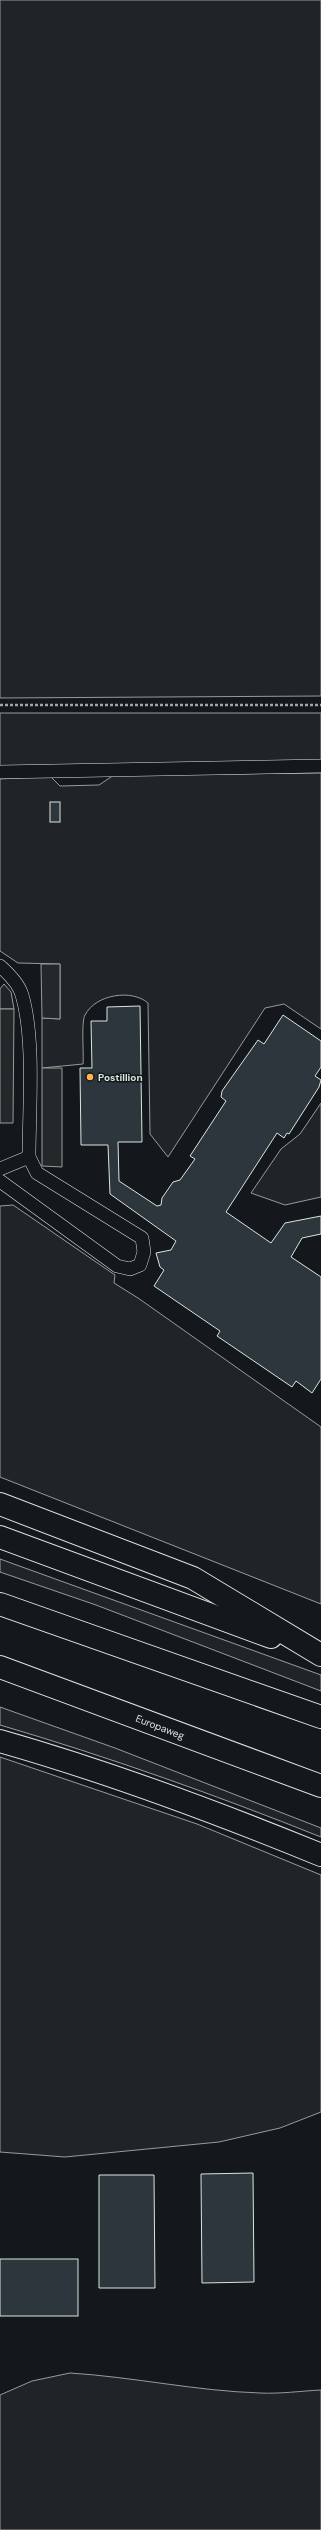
<svg xmlns="http://www.w3.org/2000/svg" width="321" height="2530" font-family="'DM Sans',sans-serif">
<style>
.green{fill:#202428;stroke:#939e99}
.parking{fill:#24282b;stroke:#939e99}
.building{fill:#2c363c;stroke:#d8e6dc}
.lines{fill:none;stroke-linecap:round;stroke-linejoin:round}
.lane-casing{stroke:#d8e6dc;stroke-width:14}
.highway-casing{stroke:#d8e6dc;stroke-width:24}
.path{stroke:#9da8a2;stroke-width:2.5;stroke-dasharray:3 2;stroke-linecap:butt}
.lane{stroke:#14181c;stroke-width:13}
.highway{stroke:#14181c;stroke-width:22}
.poi-dot{fill:#ffb74d;stroke:#14181c;stroke-width:1.5}
.labels{text-anchor:middle;dominant-baseline:central;stroke-width:3;stroke-linejoin:round;paint-order:stroke}
.poi-label{font-size:10px;font-weight:bold;fill:#d8e6dc;stroke:#14181c;text-anchor:start}
.street-label{font-size:10px;fill:#d8e6dc;stroke:#14181c}
</style>
<rect width="100%" height="100%" fill="#14181c"/>
<g class="green">
<polygon points="0,0 321,0 321,696 0,698"/>
<polygon points="0,713 321,713 321,761 0,766"/>
<path d="M321,773V1029L284,1004L265,1008L168,1157L150,1134L148,1003C132,989 96,994 85,1015C81,1022 84,1054 83,1064L42,1068V1018L60,1019V964L18,963L0,951V779L50,776L60,786L99,785L114,775Z"/>
<polygon points="4,984 11,992 14,1009 0,1009 0,989"/>
<polygon points="321,1103 321,1197 285,1205 251,1193 281,1149 300,1134"/>
<polygon points="13,1205 115,1275 114,1283 138,1298 321,1427 321,1604 0,1477 0,1206"/>
<polygon points="0,1559 321,1675 321,1691 96,1605 0,1572"/>
<path d="M0,1707L115,1748L321,1828V1837C216,1795 109,1757 0,1725Z"/>
<polygon points="0,1757 197,1824 321,1875 321,2112 280,2128 219,2142 65,2157 0,2152"/>
<path d="M70,2373C134,2377 196,2391 260,2393C280,2394 301,2391 321,2390V2530H0V2395L32,2381Z"/>
</g>
<g class="parking">
<polygon points="41,964 60,964 60,1019 42,1018"/>
<polygon points="0,1009 14,1009 13,1123 0,1123"/>
<polygon points="42,1068 62,1068 62,1167 42,1166"/>
</g>
<g class="building">
<rect x="50" y="802" width="10" height="20"/>
<polygon points="140,1006 142,1142 118,1142 119,1181 157,1206 161,1205 162,1198 173,1182 180,1180 195,1159 190,1156 226,1101 221,1097 222,1091 258,1040 264,1044 283,1015 321,1041 321,1067 315,1076 321,1080 319,1087 289,1134 287,1133 284,1138 277,1133 226,1212 271,1243 285,1223 321,1216 321,1234 302,1238 291,1257 321,1277 321,1379 312,1393 296,1381 292,1387 217,1336 220,1331 154,1286 164,1270 160,1267 156,1253 171,1250 176,1241 110,1194 108,1145 81,1145 80,1068 92,1068 91,1021 107,1021 107,1007"/>
<polygon points="253,2173 254,2282 202,2283 201,2174"/>
<polygon points="99,2175 154,2175 155,2288 99,2288"/>
<rect x="0" y="2259" width="78" height="57"/>
</g>
<g class="lines">
<defs>
<g id="lane">
<polyline points="0,772 321,766"/>
<path d="M0,966C9,974 19,984 22,995C35,1039 29,1110 29,1157L37,1173L142,1238L144,1252L140,1265L130,1269L117,1266L0,1181"/>
<polyline points="0,1169 29,1157"/>
</g>
<g id="highway">
<polyline points="0,1504 193,1578 321,1655"/>
<polyline points="0,1537 271,1637"/>
<polyline points="0,1604 321,1717"/>
<polyline points="0,1667 321,1786"/>
<path d="M0,1741C109,1772 216,1812 321,1855"/>
</g>
</defs>
<use href="#lane" class="lane-casing"/>
<use href="#highway" class="highway-casing"/>
<polyline class="path" points="0,705 321,705"/>
<use href="#lane" class="lane"/>
<use href="#highway" class="highway"/>
</g>
<circle class="poi-dot" cx="90" cy="1077" r="4"/>
<g class="labels">
<g class="poi-label">
<text x="98" y="1077">Postillion</text>
</g>
<g class="street-label">
<text transform="translate(160 1727) rotate(21)">Europaweg</text>
</g>
</g>
</svg>
